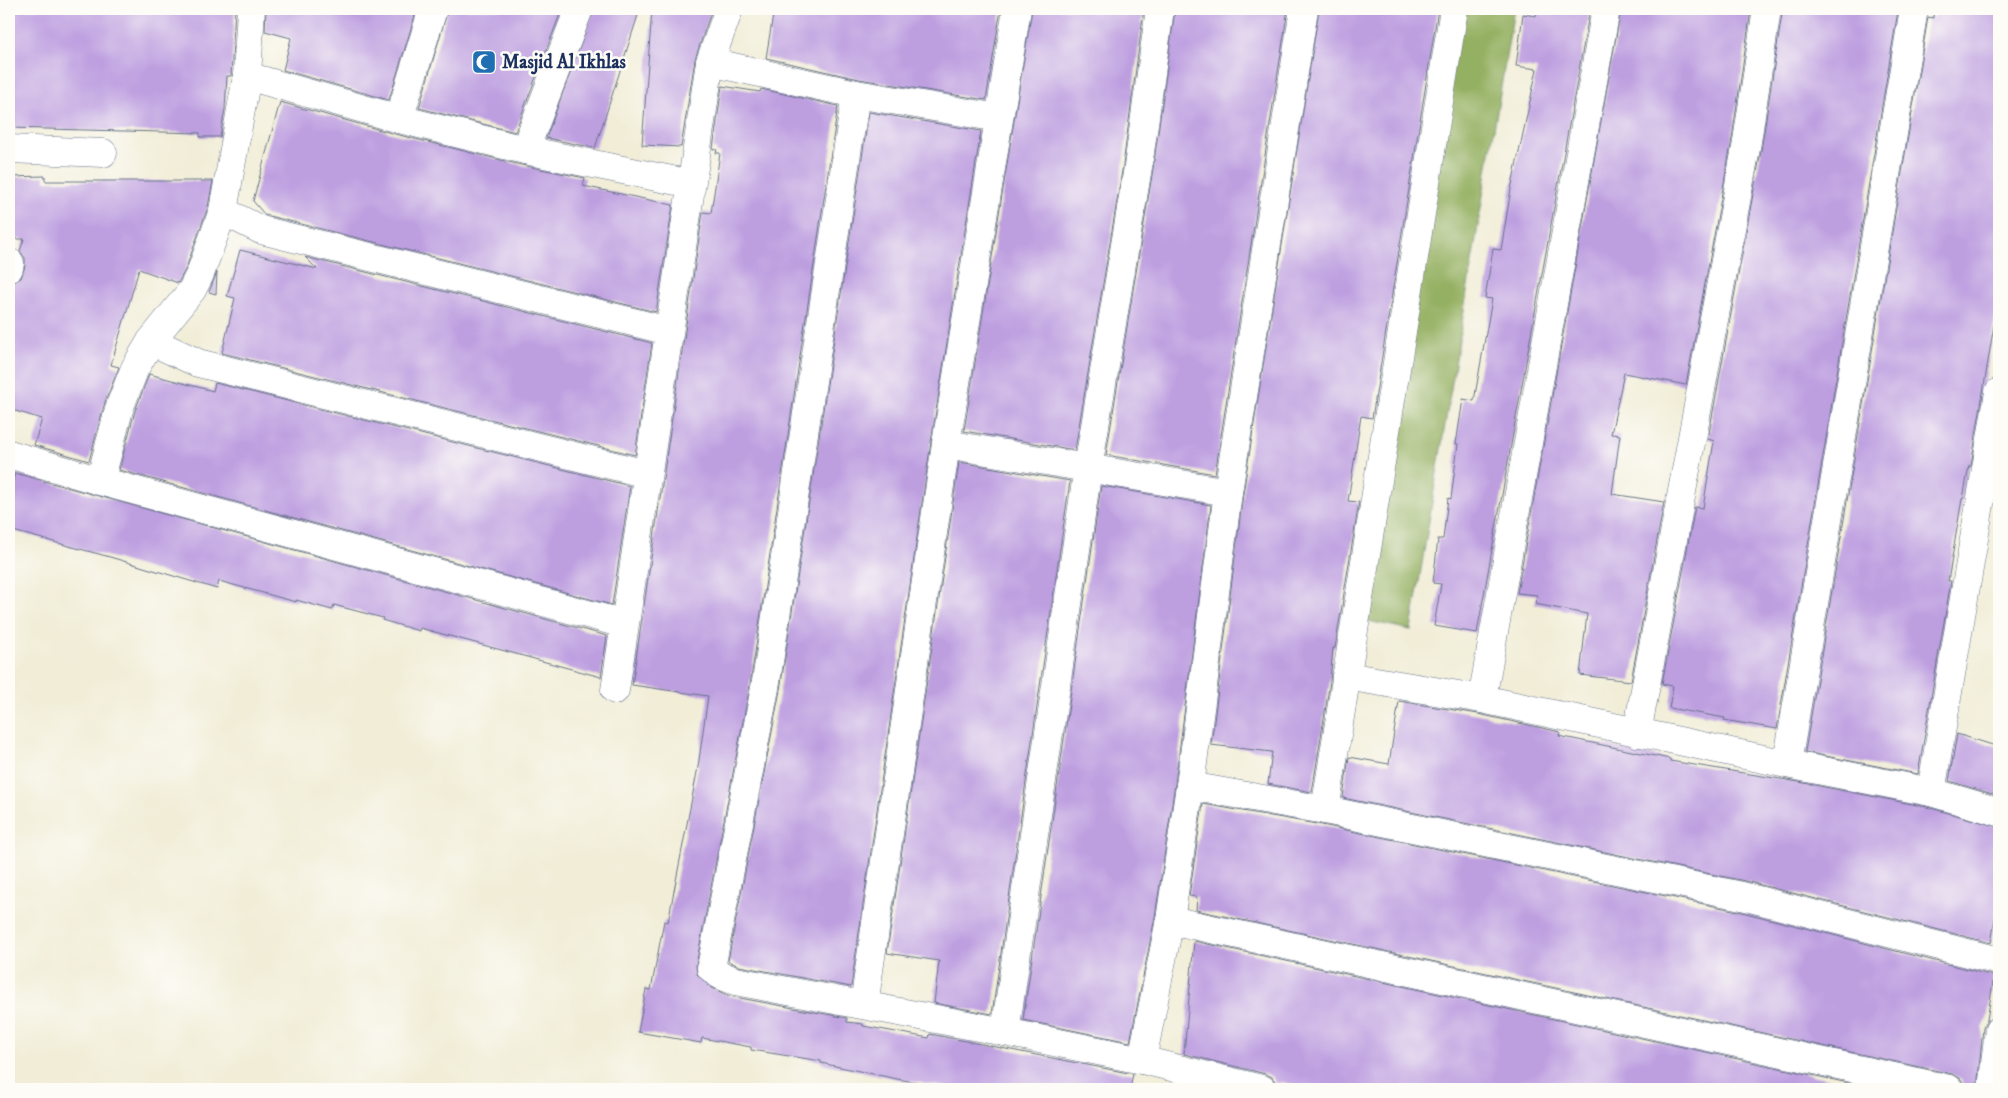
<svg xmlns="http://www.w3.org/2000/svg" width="2008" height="1098" font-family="'IM FELL DW Pica',serif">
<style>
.forest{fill:#94b062;stroke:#587060}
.building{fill:#bd9fe0}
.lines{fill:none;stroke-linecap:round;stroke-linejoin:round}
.street-casing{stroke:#667288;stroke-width:29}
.street{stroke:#fff;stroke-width:28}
.labels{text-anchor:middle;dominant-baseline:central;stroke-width:5;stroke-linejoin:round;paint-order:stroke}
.poi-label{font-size:19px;font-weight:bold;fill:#1b2f5e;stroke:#fdfcf7;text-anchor:start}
</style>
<rect width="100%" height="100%" fill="#fdfcf7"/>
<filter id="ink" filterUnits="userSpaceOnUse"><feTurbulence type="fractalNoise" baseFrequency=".02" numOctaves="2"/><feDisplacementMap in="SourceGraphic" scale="10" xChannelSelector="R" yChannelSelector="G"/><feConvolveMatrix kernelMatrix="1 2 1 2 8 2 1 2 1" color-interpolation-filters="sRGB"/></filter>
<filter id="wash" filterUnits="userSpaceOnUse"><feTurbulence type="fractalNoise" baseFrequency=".0096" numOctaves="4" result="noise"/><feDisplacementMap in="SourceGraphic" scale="20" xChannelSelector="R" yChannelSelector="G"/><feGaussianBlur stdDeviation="1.12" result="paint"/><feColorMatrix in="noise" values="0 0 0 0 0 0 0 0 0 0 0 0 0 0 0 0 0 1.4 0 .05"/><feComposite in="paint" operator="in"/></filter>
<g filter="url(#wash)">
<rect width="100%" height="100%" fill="#f1edd7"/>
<polygon class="forest" points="1458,9 1514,9 1411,630 1358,619"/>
<g id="blocks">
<g class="building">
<polygon points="9,9 235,9 231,76 227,76 225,109 220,137 200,137 200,133 9,128"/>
<polygon points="266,9 417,9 389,100 283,70 291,38 265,31"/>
<polygon points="448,9 562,9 515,132 419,108"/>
<polygon points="594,9 640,9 595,148 546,138"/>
<polygon points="652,9 712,9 695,59 681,147 642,145"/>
<polygon points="774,9 810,14 811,9 1001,9 986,100 859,79 766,58"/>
<polygon points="1032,9 1144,9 1123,165 1075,450 964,431"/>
<polygon points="1175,9 1288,9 1215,474 1106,455 1153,169"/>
<polygon points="1319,9 1438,9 1372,418 1361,416 1348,501 1359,502 1335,648 1333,648 1330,681 1312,792 1268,784 1272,752 1211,745 1243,494"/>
<polygon points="1537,9 1590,9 1477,633 1434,626 1441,584 1433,583 1438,539 1443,539 1448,498 1451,499 1458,444 1456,444 1463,399 1474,401 1492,299 1485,298 1493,249 1501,250 1511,189 1537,69 1516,66 1523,14 1536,16"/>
<polygon points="1621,9 1751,10 1731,145 1686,385 1624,373 1611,434 1620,435 1612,494 1664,502 1631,681 1580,675 1587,614 1535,604 1537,595 1517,593"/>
<polygon points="1787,9 1884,9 1898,11 1777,729 1724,720 1725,718 1669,708 1673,686 1662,684 1695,507 1703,508 1714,441 1708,439 1761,151 1782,14 1786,15"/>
<polygon points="1934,9 1999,9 1999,294 1971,466 1969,466 1963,499 1962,499 1948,581 1951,581 1918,774 1805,752 1928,17 1933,18"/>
<polygon points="722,86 760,92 761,89 838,106 750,685 696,965 697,974 710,987 729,996 847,1018 847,1022 863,1024 863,1026 929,1038 930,1034 1133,1074 1130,1089 957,1089 897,1079 821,1063 821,1061 751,1050 751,1047 702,1038 701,1043 638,1032 646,989 651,990 664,921 668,922 698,767 708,696 632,685 703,212 711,213 720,153 716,153 717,150 713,149"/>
<polygon points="280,102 395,134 521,165 585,178 583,186 673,205 656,312 265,215 253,201"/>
<polygon points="869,112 981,131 931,442 851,987 739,966 728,961 780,690"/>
<polygon points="45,176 45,181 213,181 208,207 186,268 178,283 139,269 111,365 119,367 105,402 89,461 34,445 42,419 9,409 9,293 12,283 21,278 25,266 25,258 20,251 24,239 9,239 9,177"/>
<polygon points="240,250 317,269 305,257 652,343 635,455 222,353 235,298 227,296"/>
<polygon points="217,272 216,294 209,292"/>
<polygon points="149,374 213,391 215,383 630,486 612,605 119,470 135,411"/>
<polygon points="959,462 1070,481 992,1014 934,1003 939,961 887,953"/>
<polygon points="15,473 607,636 601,677 420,628 419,631 382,620 383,618 334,605 332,610 296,600 296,602 219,581 217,589 110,557 9,530 9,496"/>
<polygon points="1101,486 1211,505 1175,784 1155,917 1130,1042 1023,1020"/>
<polygon points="1399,701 1478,714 1560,732 1559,736 1670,759 1670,761 1799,782 1927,807 1999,827 1999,896 1991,943 1745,881 1343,798 1349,757 1389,764"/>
<polygon points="1957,734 1999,747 1999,796 1949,781"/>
<polygon points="1203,804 1322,825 1738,911 1994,976 1987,1020 1983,1028 1977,1089 1964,1089 1964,1084 1960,1078 1952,1074 1196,910 1197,897 1189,896"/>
<polygon points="1194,941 1876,1089 1314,1089 1281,1082 1280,1084 1276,1083 1272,1077 1266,1074 1184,1054"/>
</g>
</g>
</g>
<g filter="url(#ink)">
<use href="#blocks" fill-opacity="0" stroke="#667288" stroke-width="1"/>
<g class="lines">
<defs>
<g id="street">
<polyline points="710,62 856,94 999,118"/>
<polyline points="247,76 399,119 525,150 691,184"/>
<polyline points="856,94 765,688 711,968 720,975 735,981 1005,1032 1142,1060 1262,1089"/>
<polyline points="399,119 433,9"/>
<polyline points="9,149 103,153"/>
<polyline points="525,150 579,9"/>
<polyline points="223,211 261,230 669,331"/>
<polyline points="9,268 10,263"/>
<polyline points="151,341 198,363 647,474"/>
<polyline points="946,444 1228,492"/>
<polyline points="9,454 100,481 624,624"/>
<polyline points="100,481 120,406 135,368 151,341 192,290 200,274 223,211 247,76 251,9"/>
<polyline points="1346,676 1482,699 1787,764 1931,792 1999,812"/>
<polyline points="615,690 710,62 729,9"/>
<polyline points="1482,699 1606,9"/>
<polyline points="1637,733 1746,148 1767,9"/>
<polyline points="1787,764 1914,9"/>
<polyline points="1190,786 1325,810 1742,896 1999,961"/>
<polyline points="1931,792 1999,392"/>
<polyline points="1325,810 1454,9"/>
<polyline points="1170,920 1949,1089"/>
<polyline points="864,1005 946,444 1017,9"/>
<polyline points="1005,1032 1088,468 1138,167 1160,9"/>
<polyline points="1142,1060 1170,920 1190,786 1228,492 1304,9"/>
<polyline points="1992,1089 1999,1030"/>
</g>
</defs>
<use href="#street" class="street-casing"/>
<use href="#street" class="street"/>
</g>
</g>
<defs>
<symbol id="mosque-square" viewBox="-11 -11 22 22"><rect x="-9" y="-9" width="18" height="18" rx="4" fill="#1f6fb2" stroke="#fdfcf7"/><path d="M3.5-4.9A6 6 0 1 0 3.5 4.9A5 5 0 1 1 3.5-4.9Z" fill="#fff"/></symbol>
</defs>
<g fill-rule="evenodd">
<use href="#mosque-square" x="470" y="48" width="28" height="28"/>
</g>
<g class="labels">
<g class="poi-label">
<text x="502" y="62">Masjid Al Ikhlas</text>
</g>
</g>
<rect width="2008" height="1098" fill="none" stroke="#fdfcf7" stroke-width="30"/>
</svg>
